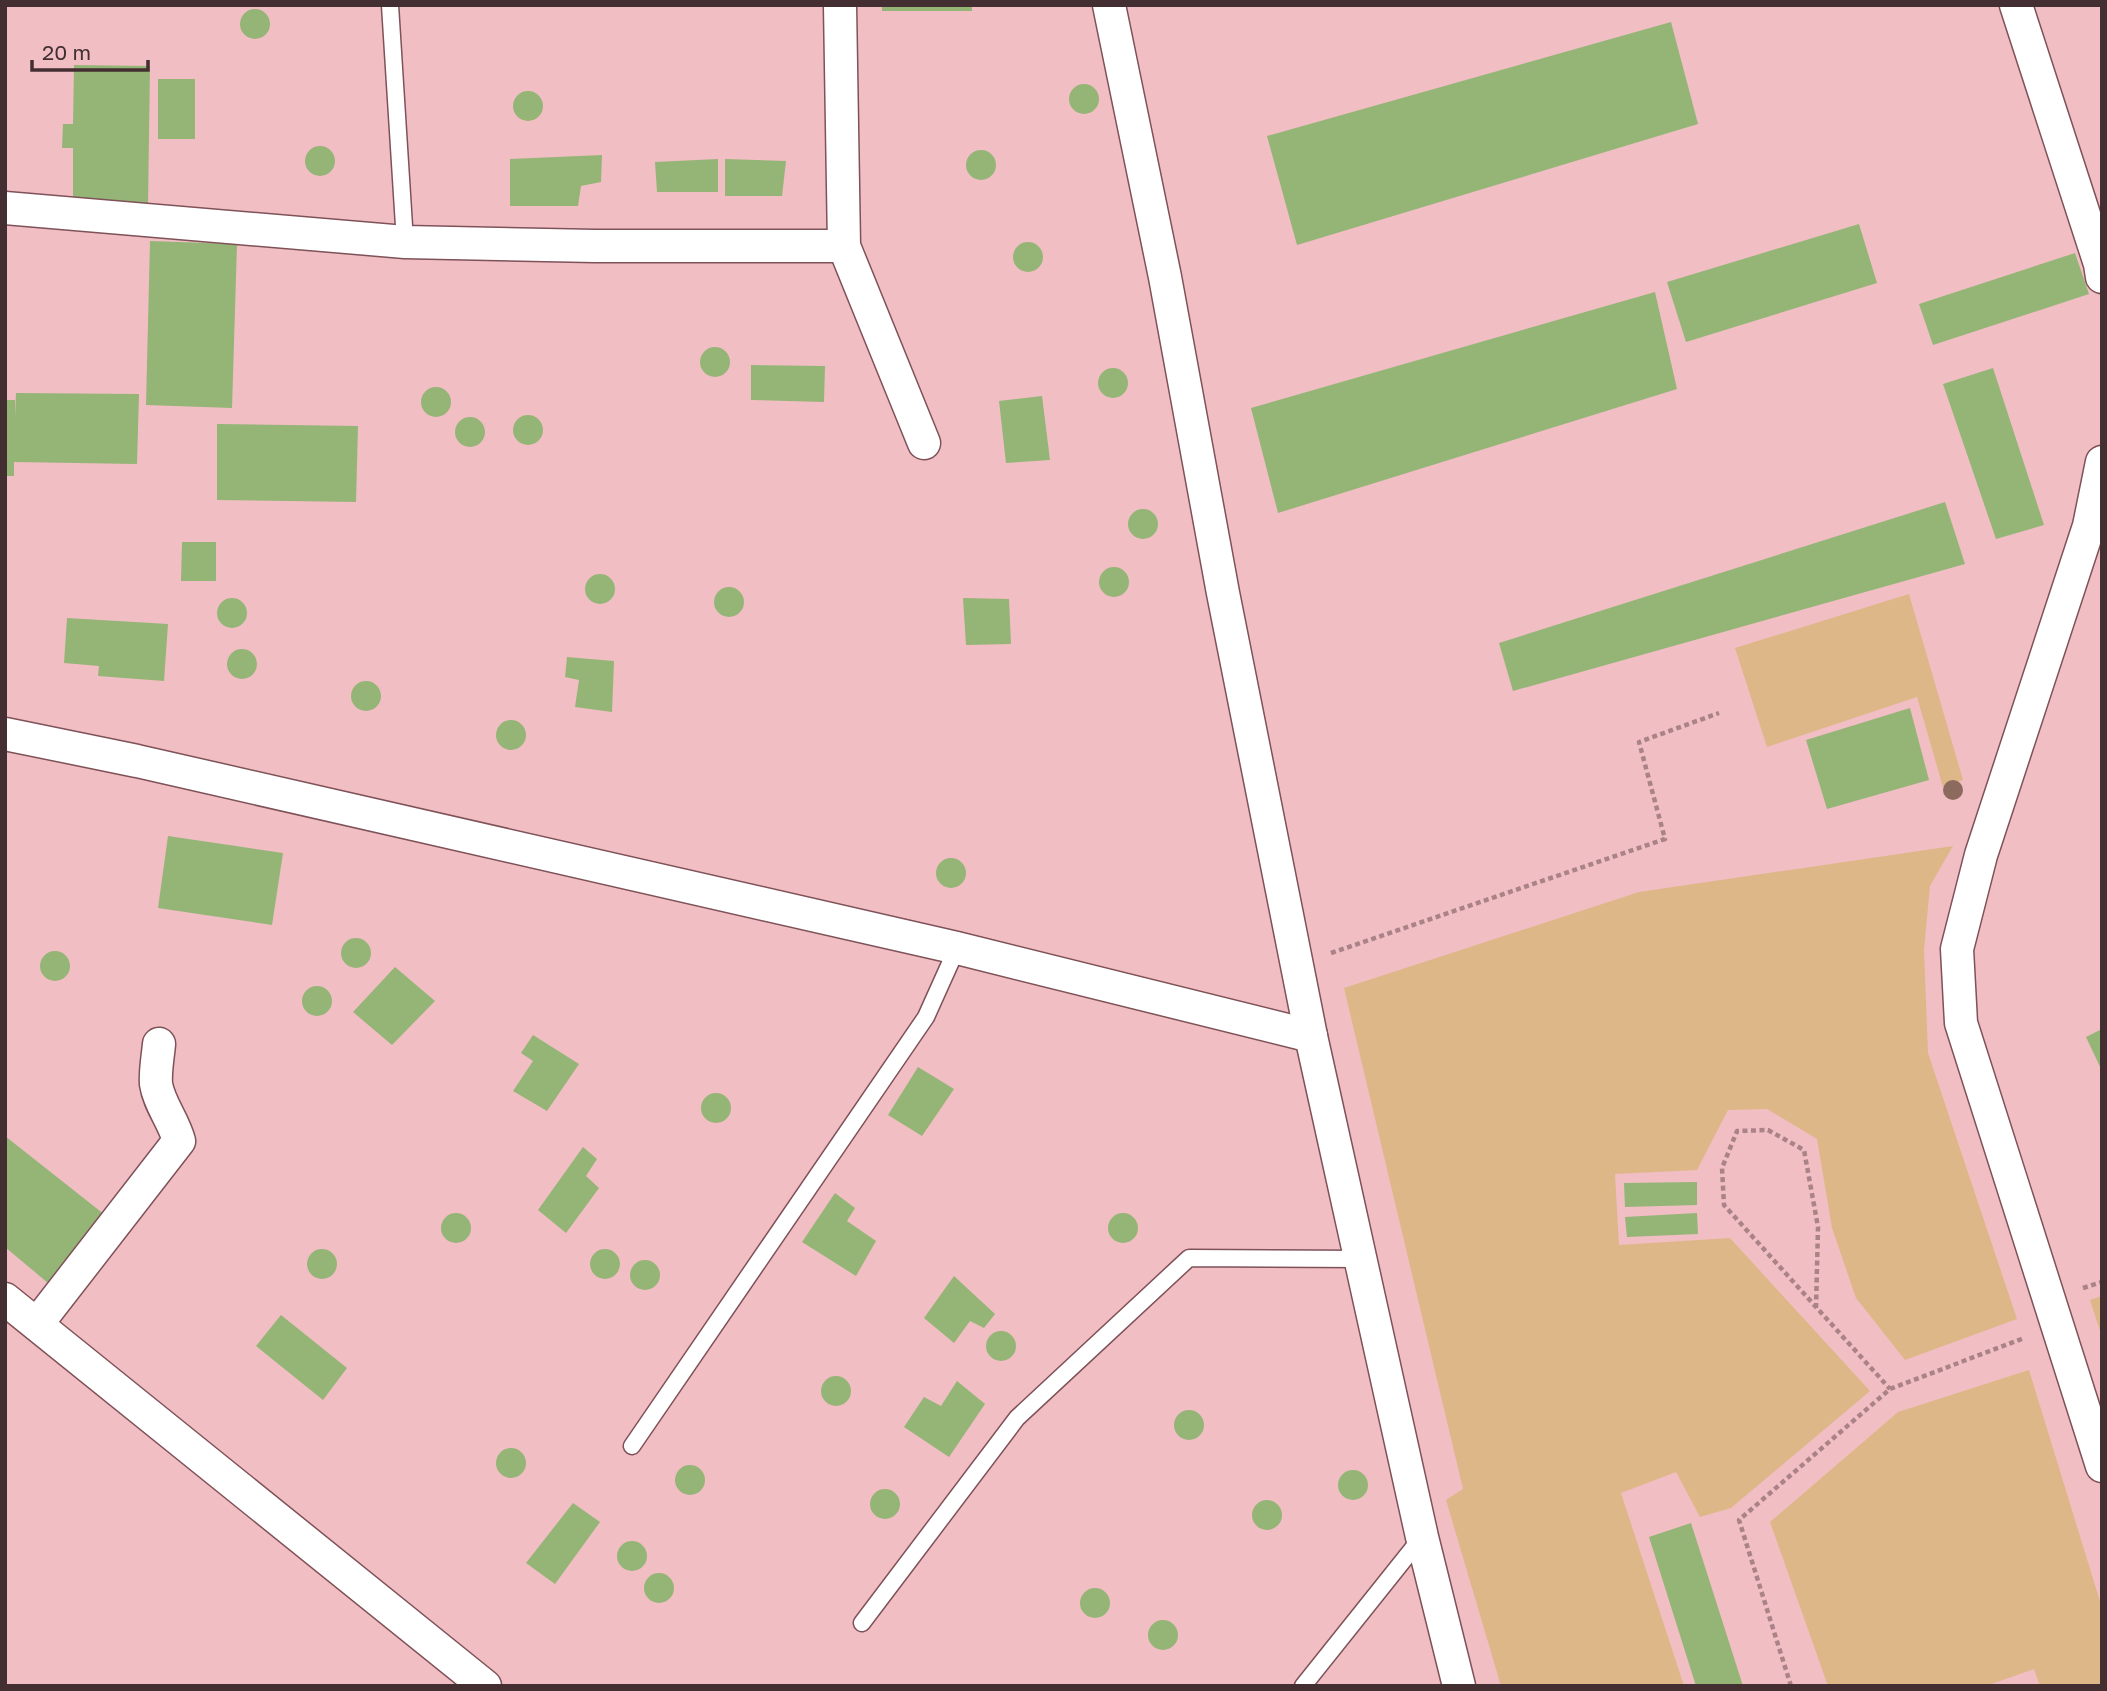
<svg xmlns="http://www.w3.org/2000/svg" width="2107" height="1691" font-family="'Golos Text',sans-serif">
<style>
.green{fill:#deb788}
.building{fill:#94b576}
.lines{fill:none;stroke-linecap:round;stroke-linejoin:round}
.lane-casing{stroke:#7e5258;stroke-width:19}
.street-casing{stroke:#7e5258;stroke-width:35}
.path{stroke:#aa8388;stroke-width:4.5;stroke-dasharray:5 3.5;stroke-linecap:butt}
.lane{stroke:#fff;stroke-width:16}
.street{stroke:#fff;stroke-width:32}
.tree{fill:#8c6a5e}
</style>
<rect width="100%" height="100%" fill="#f1bec4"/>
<g class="green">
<polygon points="1909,594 1963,780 1943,787 1917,697 1767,747 1735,648"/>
<polygon points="1953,846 1930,886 1924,950 1928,1053 2017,1319 1905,1360 1856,1298 1832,1228 1817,1139 1767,1109 1728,1110 1697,1170 1615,1174 1619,1245 1730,1238 1870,1391 1731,1508 1700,1517 1676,1472 1621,1493 1684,1686 1501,1686 1446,1500 1463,1489 1344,988 1639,892"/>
<polygon points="2102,1296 2102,1337 2090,1300"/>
<polygon points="2029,1370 2102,1608 2102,1686 2040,1686 2034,1669 1986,1686 1828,1686 1770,1522 1898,1412"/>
</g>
<g class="building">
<rect x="882" y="5" width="90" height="6"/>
<circle cx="255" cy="24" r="15"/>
<polygon points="1671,22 1698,124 1297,245 1267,136"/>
<polygon points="74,65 150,66 148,205 73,204 73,148 62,148 63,124 73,124"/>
<rect x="158" y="79" width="37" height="60"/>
<circle cx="1084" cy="99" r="15"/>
<circle cx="528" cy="106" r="15"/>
<circle cx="320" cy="161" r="15"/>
<circle cx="981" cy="165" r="15"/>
<polygon points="602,155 601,182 581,186 578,206 510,206 510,159"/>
<polygon points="718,159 718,192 657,192 655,162"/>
<polygon points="725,159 786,161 782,196 725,196"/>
<polygon points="1859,224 1877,283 1686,342 1667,282"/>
<polygon points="150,241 237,244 232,408 146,405"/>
<circle cx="1028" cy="257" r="15"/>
<polygon points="2075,253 2089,294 1933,345 1919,304"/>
<polygon points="1655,292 1677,389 1278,513 1251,408"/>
<circle cx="715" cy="362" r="15"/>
<polygon points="751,365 825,366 824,402 751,400"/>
<circle cx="1113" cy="383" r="15"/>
<polygon points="1993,368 2044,525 1996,539 1943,384"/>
<circle cx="436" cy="402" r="15"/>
<polygon points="16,393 139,394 137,464 14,462 14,476 5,476 5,400 15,400 15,418"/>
<polygon points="1042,396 1050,460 1006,463 999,401"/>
<circle cx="528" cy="430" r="15"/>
<circle cx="470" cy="432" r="15"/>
<polygon points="217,424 358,426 356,502 217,500"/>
<polygon points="1945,502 1965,564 1513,691 1499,643"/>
<circle cx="1143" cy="524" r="15"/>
<polygon points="182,542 216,542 216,581 181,581"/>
<circle cx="1114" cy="582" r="15"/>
<circle cx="600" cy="589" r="15"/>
<circle cx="729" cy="602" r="15"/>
<circle cx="232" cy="613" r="15"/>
<polygon points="963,598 1009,599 1011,644 966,645"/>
<polygon points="67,618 168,624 164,681 98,676 99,666 64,663"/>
<circle cx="242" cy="664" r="15"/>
<polygon points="567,657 614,661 612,712 575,707 579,680 565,677"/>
<circle cx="366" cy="696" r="15"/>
<polygon points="1910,708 1929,780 1827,809 1806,740"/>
<circle cx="511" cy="735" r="15"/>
<polygon points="168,836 283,853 272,925 158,908"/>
<circle cx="951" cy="873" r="15"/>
<circle cx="356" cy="953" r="15"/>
<circle cx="55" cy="966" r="15"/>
<polygon points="395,967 435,1001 392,1045 353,1012"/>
<circle cx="317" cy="1001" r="15"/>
<polygon points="2102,1029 2102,1071 2086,1037"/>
<polygon points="533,1035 579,1064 547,1111 513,1091 533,1061 521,1053"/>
<polygon points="918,1067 954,1089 922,1136 888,1115"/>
<circle cx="716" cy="1108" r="15"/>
<polygon points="5,1136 105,1215 48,1283 5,1247"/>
<polygon points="583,1147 597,1159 586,1176 599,1188 566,1233 538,1210"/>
<polygon points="1697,1182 1697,1205 1625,1207 1624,1183"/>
<polygon points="835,1193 855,1208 847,1221 876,1241 856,1276 802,1242"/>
<circle cx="1123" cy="1228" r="15"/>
<circle cx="456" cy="1228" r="15"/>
<polygon points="1697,1213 1698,1234 1627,1237 1625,1217"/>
<circle cx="322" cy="1264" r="15"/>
<circle cx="605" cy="1264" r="15"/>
<circle cx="645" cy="1275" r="15"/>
<polygon points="954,1276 995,1314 984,1328 970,1321 954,1343 924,1318"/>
<polygon points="281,1315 347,1368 323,1400 256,1346"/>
<circle cx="1001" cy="1346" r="15"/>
<circle cx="836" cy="1391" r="15"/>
<polygon points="957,1381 985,1404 949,1457 904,1427 924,1397 941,1406"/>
<circle cx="1189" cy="1425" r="15"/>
<circle cx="511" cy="1463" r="15"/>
<circle cx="690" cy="1480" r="15"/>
<circle cx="1353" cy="1485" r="15"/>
<circle cx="885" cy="1504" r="15"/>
<circle cx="1267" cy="1515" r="15"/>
<polygon points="573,1503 600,1522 555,1584 526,1563"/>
<polygon points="1691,1523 1743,1686 1696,1686 1649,1537"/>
<circle cx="632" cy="1556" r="15"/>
<circle cx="659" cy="1588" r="15"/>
<circle cx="1095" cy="1603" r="15"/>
<circle cx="1163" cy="1635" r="15"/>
</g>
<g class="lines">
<defs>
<g id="lane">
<polyline points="390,5 405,242"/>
<polyline points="632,1446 926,1017 957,948"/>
<polyline points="862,1623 1017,1418 1189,1258 1361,1259"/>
<polyline points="1303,1686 1422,1537"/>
</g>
<g id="street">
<polyline points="840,5 844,246 924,443"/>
<polyline points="1109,5 1165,277 1223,593 1311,1036 1422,1537 1459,1686"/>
<polyline points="2016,5 2100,264 2102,277"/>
<polyline points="5,208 405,242 595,246 844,246"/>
<polyline points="2102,462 2089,526 1981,855 1957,949 1961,1023 2102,1466"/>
<polyline points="5,734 137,761 957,948 1311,1036"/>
<polyline points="5,1299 485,1686"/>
<path d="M37,1324L179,1141C174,1121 159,1104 156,1084C155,1071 158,1056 159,1044"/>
</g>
</defs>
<use href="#lane" class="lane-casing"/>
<use href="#street" class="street-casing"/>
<g class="path">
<polyline points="1331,953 1665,839 1639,742 1719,713"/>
<polyline points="2083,1288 2102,1282"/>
<polyline points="1816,1308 1818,1227 1804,1150 1768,1130 1737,1131 1722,1168 1724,1205 1890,1389"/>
<polyline points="1791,1686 1739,1520 1890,1389 2024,1338"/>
</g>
<use href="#lane" class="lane"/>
<use href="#street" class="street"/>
</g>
<circle class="tree" cx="1953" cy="790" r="10"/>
<rect width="2107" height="1691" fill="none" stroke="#432f31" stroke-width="14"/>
<path d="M32 60v10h116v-10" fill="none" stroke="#432f31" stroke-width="3.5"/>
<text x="42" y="60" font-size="21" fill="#432f31" stroke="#f1bec4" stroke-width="5" paint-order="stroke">20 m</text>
</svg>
